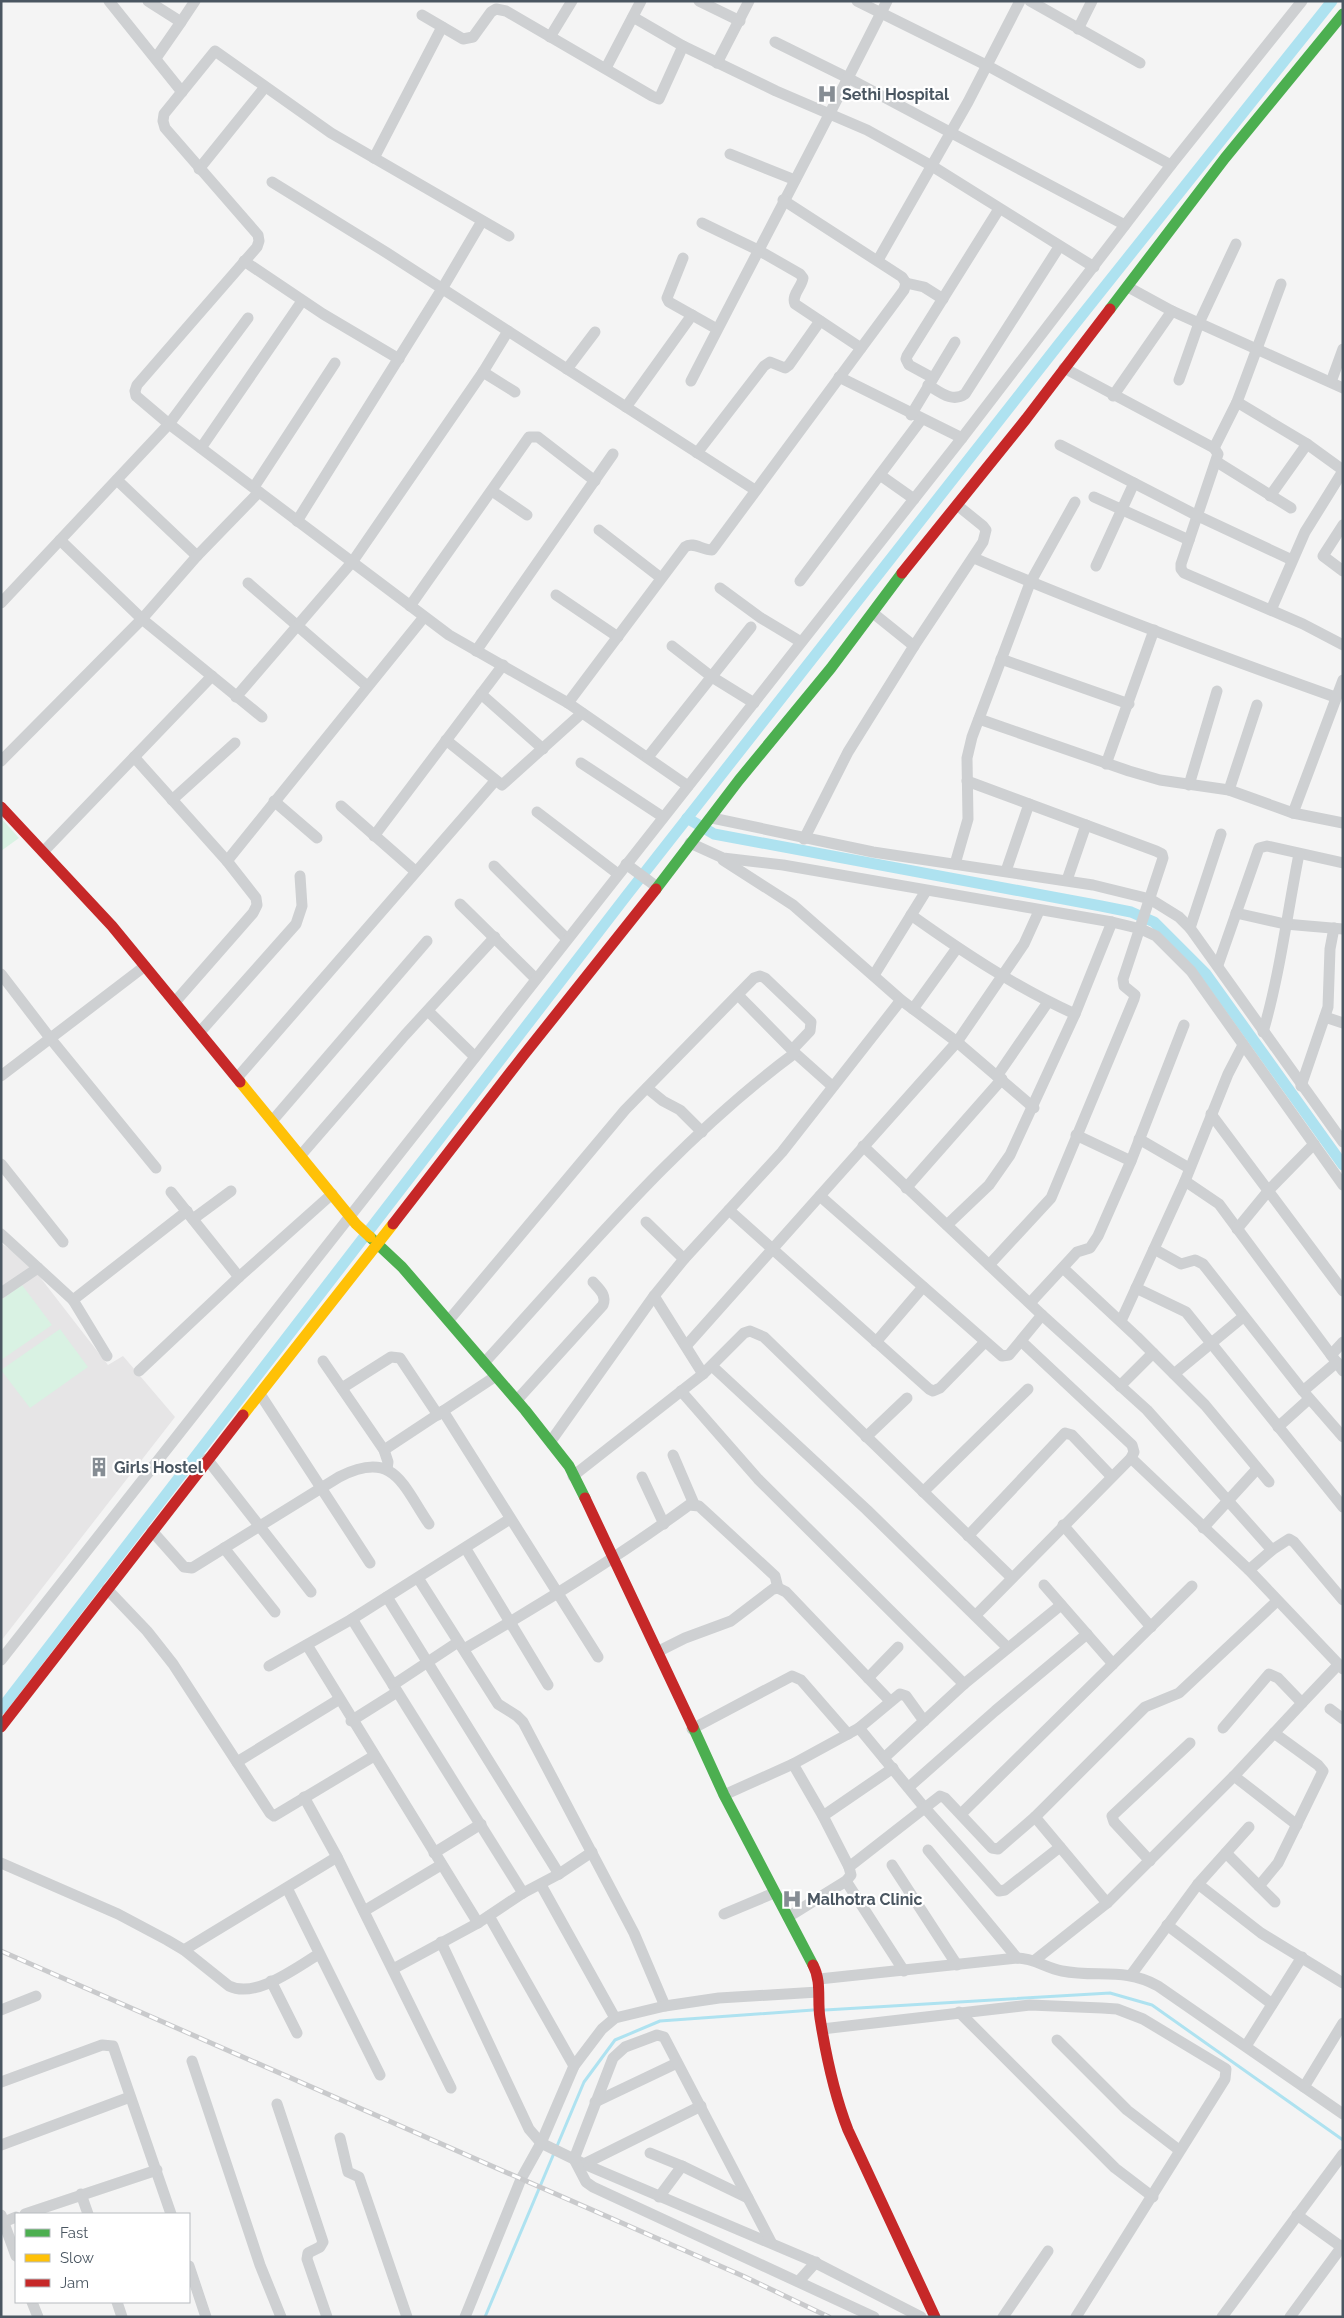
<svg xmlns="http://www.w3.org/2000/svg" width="1344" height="2318" font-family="Raleway,sans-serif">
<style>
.education{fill:#e6e5e6}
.green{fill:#d9f2e3}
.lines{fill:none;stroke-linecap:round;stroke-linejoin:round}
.stream{stroke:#aee2f0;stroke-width:3}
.canal{stroke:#aee2f0;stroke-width:11}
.street{stroke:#ced0d2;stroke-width:11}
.fast{stroke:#4caf50;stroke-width:11}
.slow{stroke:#ffc107;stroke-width:11}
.jam{stroke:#c62828;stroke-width:11}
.rail-casing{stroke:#c9cacc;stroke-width:5}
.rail{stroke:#fff;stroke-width:3;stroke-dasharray:9;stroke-linecap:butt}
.labels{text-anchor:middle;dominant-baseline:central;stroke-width:4.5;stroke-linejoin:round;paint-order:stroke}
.poi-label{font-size:16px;font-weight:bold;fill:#4a5661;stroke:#fff;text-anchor:start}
</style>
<rect width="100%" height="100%" fill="#f4f4f4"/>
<polygon class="education" points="1,1243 29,1263 108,1365 123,1356 175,1417 1,1641"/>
<g class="green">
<polygon points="1,818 19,838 1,851"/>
<polygon points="22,1285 52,1325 1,1360 1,1300"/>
<polygon points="60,1329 88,1367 30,1408 1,1370"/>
</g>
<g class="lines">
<g class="stream">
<polyline points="825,2010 1110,1993 1152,2005 1343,2140"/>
<polyline points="485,2317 584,2082 615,2040 660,2021 813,2010"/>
</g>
<g class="canal">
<polyline points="687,818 714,834 1101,906 1131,912 1154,922 1206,974 1343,1165"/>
<polyline points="1,1709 627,895 1059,344 1332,1"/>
</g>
<g class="street">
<polyline points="109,1 182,92"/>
<polyline points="148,1 181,22 195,1"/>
<polyline points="699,1 740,21"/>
<polyline points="857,1 988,66 1171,165"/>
<polyline points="1030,1 1140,63"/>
<polyline points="422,15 463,39 473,37 491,12 496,9 506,11 652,96 659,99 683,46"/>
<polyline points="633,17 683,46 776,91 867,130 932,166 1094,267"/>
<polyline points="1078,29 1092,1"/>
<polyline points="550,37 572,1"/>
<polyline points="775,42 848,78 1125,225"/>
<polyline points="156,58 181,22"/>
<polyline points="717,63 749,1"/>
<polyline points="606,68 641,1"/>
<polyline points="730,154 795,180"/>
<polyline points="374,158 442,27"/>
<polyline points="199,169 265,87"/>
<polyline points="272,182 387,253 755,490"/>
<path d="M702,223L758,250L800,274L803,278C802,287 791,295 795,304L861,348"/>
<polyline points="509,236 331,133 215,51 164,114 163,121 165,128 258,235 259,241 257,247 137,385 135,391 136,396 169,424 449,635 568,703 688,786"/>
<polyline points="683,258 667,298 669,302 717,329"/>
<polyline points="878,260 968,102 1020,1"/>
<polyline points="244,261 323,314 399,359"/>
<polyline points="906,283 924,287 943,299"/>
<polyline points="1128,287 1172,311 1343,388"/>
<polyline points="1064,368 1214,448 1218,454 1181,564 1181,569 1184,573 1303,624 1343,645"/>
<polyline points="567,369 595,332"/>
<polyline points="483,372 515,392"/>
<polyline points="839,377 962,438"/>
<polyline points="933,378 909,365 906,359 907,356 999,209"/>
<polyline points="1179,380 1199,323 1236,244"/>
<path d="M691,381C756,254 823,129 887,1"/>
<polyline points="1331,382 1343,349"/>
<path d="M928,385C940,392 952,403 965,394L1059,247"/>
<polyline points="1113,396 1172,311"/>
<polyline points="1237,402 1307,444 1343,470"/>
<polyline points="626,407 692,315"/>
<polyline points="911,415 955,342"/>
<polyline points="1060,445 1198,516 1292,560"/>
<polyline points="201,448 302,301"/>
<polyline points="1214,448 1237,402 1281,284"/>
<polyline points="697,453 764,366 770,362 785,368 789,365 820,321"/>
<polyline points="1217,462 1291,508"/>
<polyline points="880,475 914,499"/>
<polyline points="117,480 197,556"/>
<polyline points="254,487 335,363"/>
<polyline points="492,491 527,515"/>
<polyline points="1270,496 1307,444"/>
<polyline points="1094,497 1189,540"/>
<polyline points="297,521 442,289 482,221"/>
<polyline points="1343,525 1323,556 1343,571"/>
<polyline points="599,530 661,578"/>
<polyline points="60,540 142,619 262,717"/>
<path d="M974,558C1092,609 1214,654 1335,697"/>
<polyline points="1096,566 1134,483"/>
<polyline points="800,581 921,420"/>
<polyline points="248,583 367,686"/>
<polyline points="720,588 761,618 801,642"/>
<polyline points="556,595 618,637"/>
<polyline points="1,603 169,424 248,318"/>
<polyline points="410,606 529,437 538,437 595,481"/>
<polyline points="1271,610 1305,532 1343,471"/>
<polyline points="873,613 914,646"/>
<polyline points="672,646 712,677 754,703"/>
<polyline points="476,651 613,454"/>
<polyline points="1001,659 1129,704"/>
<polyline points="481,694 543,749"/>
<polyline points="236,697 353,561 483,372 508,331"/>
<path d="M568,703L685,547C693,541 702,550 712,550L715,546L904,290L906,283L902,277L783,200"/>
<polyline points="979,719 1129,771 1160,780 1229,790 1293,813 1343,823"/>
<polyline points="446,740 502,785 582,713"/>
<polyline points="134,757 227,861 256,898 257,905 253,913 175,1002"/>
<polyline points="648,757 751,627"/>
<polyline points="1,761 142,619 197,556 259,492"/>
<polyline points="581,763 663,817"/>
<polyline points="1106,764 1154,630"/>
<polyline points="967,781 1029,804 1006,871"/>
<polyline points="1189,785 1217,691"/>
<polyline points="1229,790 1257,705"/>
<polyline points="172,800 235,743"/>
<polyline points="274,801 317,838"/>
<polyline points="341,806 415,871"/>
<polyline points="537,812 618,874"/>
<polyline points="1293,813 1343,680"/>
<polyline points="712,818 873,852 1093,885 1150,899 1179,917 1190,928 1343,1142"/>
<polyline points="374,836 503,665"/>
<polyline points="804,839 848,752 914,646 983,542 986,530 983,526 957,505"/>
<polyline points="690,843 723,858 783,865 1112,922 1141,929 1156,936 1191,971 1343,1185"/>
<polyline points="43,852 212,676"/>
<polyline points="723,860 793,905 901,1000 957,1042 1034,1108"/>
<polyline points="227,861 424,617"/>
<polyline points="626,864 657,887"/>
<polyline points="955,864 968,819 967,758 972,737 1030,583 1075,502"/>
<polyline points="494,866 567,939"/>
<polyline points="1067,880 1086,825"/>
<polyline points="460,904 536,979"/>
<polyline points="1236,913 1285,924 1343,929"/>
<path d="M911,915C963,952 1017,988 1075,1014"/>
<polyline points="1190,928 1221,834"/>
<polyline points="1218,965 1259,848 1267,846 1343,863"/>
<polyline points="1,974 50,1038 156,1168"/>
<polyline points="874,975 926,891"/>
<polyline points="738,995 795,1053 832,1086"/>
<polyline points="913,1009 957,948"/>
<polyline points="428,1011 475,1057"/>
<polyline points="1325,1017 1343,1023"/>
<polyline points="200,1032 296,924 302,906 300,876"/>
<path d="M1263,1032C1280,974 1287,914 1299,854"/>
<polyline points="1,1076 145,966"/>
<polyline points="997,1076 1048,1002"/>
<polyline points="237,1078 495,781"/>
<polyline points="1301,1086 1328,1007 1330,949 1334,928"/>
<polyline points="647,1088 663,1101 680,1110 702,1132"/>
<polyline points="1211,1114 1343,1291"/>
<polyline points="273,1120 427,941"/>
<polyline points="1076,1135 1131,1161"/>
<polyline points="1139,1139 1189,1168"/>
<polyline points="863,1146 1042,1315 1147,1410 1272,1550"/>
<polyline points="301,1155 405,1035 495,937"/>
<polyline points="1,1164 63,1242"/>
<polyline points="1185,1181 1219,1204 1343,1371"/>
<polyline points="906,1188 1002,1079"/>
<polyline points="171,1192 239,1277"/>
<polyline points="820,1196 1002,1356 1009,1355 1042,1315"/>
<polyline points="729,1210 929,1389 933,1391 940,1388 985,1342"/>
<polyline points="193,1219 231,1191"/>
<polyline points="646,1222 684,1259"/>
<polyline points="947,1225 989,1185 1010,1155 1075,1014 1112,922"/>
<polyline points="1237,1229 1269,1190 1314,1144"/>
<polyline points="1,1234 73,1300 107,1356"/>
<polyline points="1154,1249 1181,1264 1195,1260 1203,1264 1303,1391 1343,1437"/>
<polyline points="989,1265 1051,1198 1134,999 1135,995 1124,986 1123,979 1163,858 1162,854 1156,851 1029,804"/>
<polyline points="1063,1268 1137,1337 1205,1405 1269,1482"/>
<polyline points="1136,1288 1186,1312 1343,1507"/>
<polyline points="1,1293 38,1268"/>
<polyline points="654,1296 703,1374"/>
<polyline points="73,1300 187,1211"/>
<polyline points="1030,1303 1077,1252 1090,1248 1098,1236 1131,1161 1184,1025"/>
<polyline points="449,1320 625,1110 754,978 760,976 765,978 811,1022 810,1031 792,1050"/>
<polyline points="1121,1321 1185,1181 1228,1074 1243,1045"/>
<polyline points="876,1342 923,1287"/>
<polyline points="686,1346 957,1042 1024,944 1039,911"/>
<polyline points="1331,1355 1343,1342"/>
<polyline points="323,1361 384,1450 388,1462 387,1469"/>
<path d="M484,1363C583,1255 677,1140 795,1053"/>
<polyline points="712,1366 867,1510 1008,1648"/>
<polyline points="139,1371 239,1277 332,1194"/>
<polyline points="1174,1374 1243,1317"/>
<polyline points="1120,1386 1153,1353"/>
<polyline points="342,1388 391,1357 400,1358 438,1415"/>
<polyline points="681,1391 758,1479 964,1684"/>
<polyline points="1303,1391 1337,1362"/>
<polyline points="260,1394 370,1563"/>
<path d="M517,1400L603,1305C607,1295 599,1289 593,1282"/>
<polyline points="443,1411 598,1657"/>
<polyline points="1278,1427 1309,1399"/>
<polyline points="866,1437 907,1398"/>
<polyline points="551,1441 654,1296 684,1259 782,1152 901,1000"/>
<polyline points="384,1450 496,1376"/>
<polyline points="673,1455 694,1504"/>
<polyline points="1131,1458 1249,1570 1343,1669"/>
<polyline points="207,1459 311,1592"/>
<polyline points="573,1476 703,1374 744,1333 750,1331 764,1337 1011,1577"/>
<polyline points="642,1477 664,1524"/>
<polyline points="923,1492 1028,1389"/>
<polyline points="1063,1525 1151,1627"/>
<polyline points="1203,1528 1257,1469"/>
<path d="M152,1531L184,1567L192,1568L339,1477C394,1449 402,1484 429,1524"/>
<polyline points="968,1536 1065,1433 1072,1435 1111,1476"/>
<polyline points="224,1548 275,1612"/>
<polyline points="466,1549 548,1685"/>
<polyline points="1249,1570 1272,1550 1289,1539 1294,1542 1343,1600"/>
<polyline points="418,1578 498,1704 517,1716 523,1722 634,1933 665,2006"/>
<polyline points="1044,1585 1113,1664"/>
<polyline points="107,1589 147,1631 173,1664 270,1813 274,1816 374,1756"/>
<polyline points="387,1597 559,1874"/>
<polyline points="976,1615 1131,1458 1134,1452 1132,1445 1021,1341"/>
<polyline points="352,1619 523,1893"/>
<polyline points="307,1645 478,1923"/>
<path d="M464,1649C541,1604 617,1558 689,1505L699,1506L775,1576L778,1588"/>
<polyline points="659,1651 685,1638 731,1621 773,1589 778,1588 786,1592 890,1701"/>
<polyline points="1,1660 962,438 1171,165 1302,1"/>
<polyline points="269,1666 352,1619 510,1519"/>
<polyline points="868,1678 898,1647"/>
<polyline points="393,1685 458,1642"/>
<polyline points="1302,1703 1338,1665"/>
<polyline points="1330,1709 1343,1719"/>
<polyline points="351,1721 397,1692"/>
<polyline points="859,1728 924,1807 999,1891 1005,1890 1060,1847"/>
<polyline points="692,1729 792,1676 801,1680 848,1734"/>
<polyline points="884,1758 964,1684 1061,1605"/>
<polyline points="237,1762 338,1700"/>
<polyline points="793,1764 823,1816 849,1867"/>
<polyline points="1234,1776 1297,1825"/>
<polyline points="909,1787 995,1711 1087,1634"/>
<polyline points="724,1795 793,1764 859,1728 900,1694 906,1696 924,1721"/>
<polyline points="304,1797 337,1857 451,2088"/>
<polyline points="961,1814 1192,1586"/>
<polyline points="823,1816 893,1768"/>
<polyline points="1035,1817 1107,1903"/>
<polyline points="928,1850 1017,1958"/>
<polyline points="434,1853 481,1824"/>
<polyline points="1226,1853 1275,1902"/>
<polyline points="1150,1861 1114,1822 1112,1816 1190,1743"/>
<path d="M1,1863L118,1914L167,1940L184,1950L229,1986C256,1999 295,1968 319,1954"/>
<polyline points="892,1865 957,1965"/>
<polyline points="846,1881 904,1971"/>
<polyline points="1198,1884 1261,1933 1343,1983"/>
<polyline points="541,1885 615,2018"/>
<polyline points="1259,1886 1278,1863 1323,1771 1318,1765 1274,1733"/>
<polyline points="287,1888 380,2075"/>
<polyline points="364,1911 441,1865"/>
<polyline points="724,1914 774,1893"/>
<polyline points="489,1916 574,2066"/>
<polyline points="788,1917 846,1881 851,1875 849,1867 940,1796 945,1798 992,1848 998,1849 1035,1817 1145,1707 1179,1693 1277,1601"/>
<polyline points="1167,1925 1272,2004"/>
<polyline points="441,1942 529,2129 541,2143 584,2164 810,2260 921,2317"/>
<polyline points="184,1950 337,1857"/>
<polyline points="1035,1960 1107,1903 1234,1776 1302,1703 1278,1678 1269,1674 1223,1728"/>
<polyline points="393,1969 478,1923 523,1893 559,1874 592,1852"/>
<polyline points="1131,1975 1198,1884 1249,1827"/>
<path d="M819,1979L1017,1958C1034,1958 1046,1968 1062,1971C1097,1978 1124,1967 1158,1986L1343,2114"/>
<polyline points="271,1981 297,2033"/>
<polyline points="1,2010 36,1996"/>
<polyline points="959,2012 1115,2168 1153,2197"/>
<polyline points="822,2029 1030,2005 1102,2008 1117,2009 1143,2019 1226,2069 1225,2079 1076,2317"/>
<polyline points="1057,2040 1127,2110 1179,2150"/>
<polyline points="1246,2046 1302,1957"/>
<polyline points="192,2061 260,2265 281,2317"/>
<polyline points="1,2082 102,2045 113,2046 171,2214"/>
<polyline points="1304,2087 1343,2023"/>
<polyline points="595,2102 677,2063"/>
<polyline points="277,2104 323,2242 320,2247 308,2253 307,2259 327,2317"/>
<polyline points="340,2138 348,2172 359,2177 407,2317"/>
<polyline points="1,2145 130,2097"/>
<polyline points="650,2153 682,2166 748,2198"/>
<polyline points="584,2164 701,2106"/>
<polyline points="81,2194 88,2214"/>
<polyline points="659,2197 682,2166"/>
<polyline points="25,2214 157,2170"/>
<polyline points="1,2215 16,2256"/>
<polyline points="1297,2215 1343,2248"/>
<polyline points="4,2222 16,2217"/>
<polyline points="771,2242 664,2037 657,2035 625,2047 613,2058 574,2159 586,2182 593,2187 874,2317"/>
<polyline points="189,2266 206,2317"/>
<polyline points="799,2281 816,2262"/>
<polyline points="32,2302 38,2317"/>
<polyline points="117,2302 122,2317"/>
<polyline points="465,2317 521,2179 541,2143 574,2066 602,2029 615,2018 665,2006 719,1998 818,1992"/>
<polyline points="1003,2317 1048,2251"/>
<polyline points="1222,2317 1343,2154"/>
<polyline points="1290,2317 1343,2245"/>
</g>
<g class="fast">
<polyline points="1110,309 1225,158 1343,14"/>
<polyline points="656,889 739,780 831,668 902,573"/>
<polyline points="370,1237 402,1267 525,1410 569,1466 585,1498"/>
<polyline points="693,1727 724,1795 813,1965"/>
</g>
<g class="slow">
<polyline points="240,1082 356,1224 370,1237"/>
<polyline points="243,1415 393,1224"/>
</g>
<g class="jam">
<polyline points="902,573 1026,419 1110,309"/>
<polyline points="1,807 112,926 240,1082"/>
<polyline points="393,1224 523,1056 656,889"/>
<polyline points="585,1498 693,1727"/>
<polyline points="1,1727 243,1415"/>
<path d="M813,1965C822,1982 817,2000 820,2018C826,2056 834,2094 848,2130L935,2317"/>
</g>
<defs>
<polyline id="rail" points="1,1951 743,2276 829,2317"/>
</defs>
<use href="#rail" class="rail-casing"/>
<use href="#rail" class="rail"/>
</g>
<defs>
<symbol id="hospital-bare" viewBox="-9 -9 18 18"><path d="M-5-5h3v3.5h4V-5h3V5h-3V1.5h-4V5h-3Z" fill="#868d94" stroke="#fff" stroke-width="2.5" paint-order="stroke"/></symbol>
<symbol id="building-bare" viewBox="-9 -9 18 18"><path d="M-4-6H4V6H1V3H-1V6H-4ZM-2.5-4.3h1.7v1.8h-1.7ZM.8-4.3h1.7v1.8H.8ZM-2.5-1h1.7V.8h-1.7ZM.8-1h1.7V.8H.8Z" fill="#868d94" stroke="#fff" stroke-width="2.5" paint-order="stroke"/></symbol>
</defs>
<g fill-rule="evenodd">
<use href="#hospital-bare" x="813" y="80" width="28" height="28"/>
<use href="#building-bare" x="85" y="1453" width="28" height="28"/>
<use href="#hospital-bare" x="778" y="1885" width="28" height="28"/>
</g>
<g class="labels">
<g class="poi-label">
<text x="842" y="94">Sethi Hospital</text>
<text x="114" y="1467">Girls Hostel</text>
<text x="807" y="1899">Malhotra Clinic</text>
</g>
</g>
<rect width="1344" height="2318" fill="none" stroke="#4a5661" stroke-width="5"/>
<rect x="15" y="2213" width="175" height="90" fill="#ffffff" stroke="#b7bbc0"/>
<rect x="25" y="2229" width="25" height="8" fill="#4caf50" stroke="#b7bbc0"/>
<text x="60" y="2238" font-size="15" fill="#4a5661">Fast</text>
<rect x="25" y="2254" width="25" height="8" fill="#ffc107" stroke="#b7bbc0"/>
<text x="60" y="2263" font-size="15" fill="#4a5661">Slow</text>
<rect x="25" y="2279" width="25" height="8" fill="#c62828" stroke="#b7bbc0"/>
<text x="60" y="2288" font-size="15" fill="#4a5661">Jam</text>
</svg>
